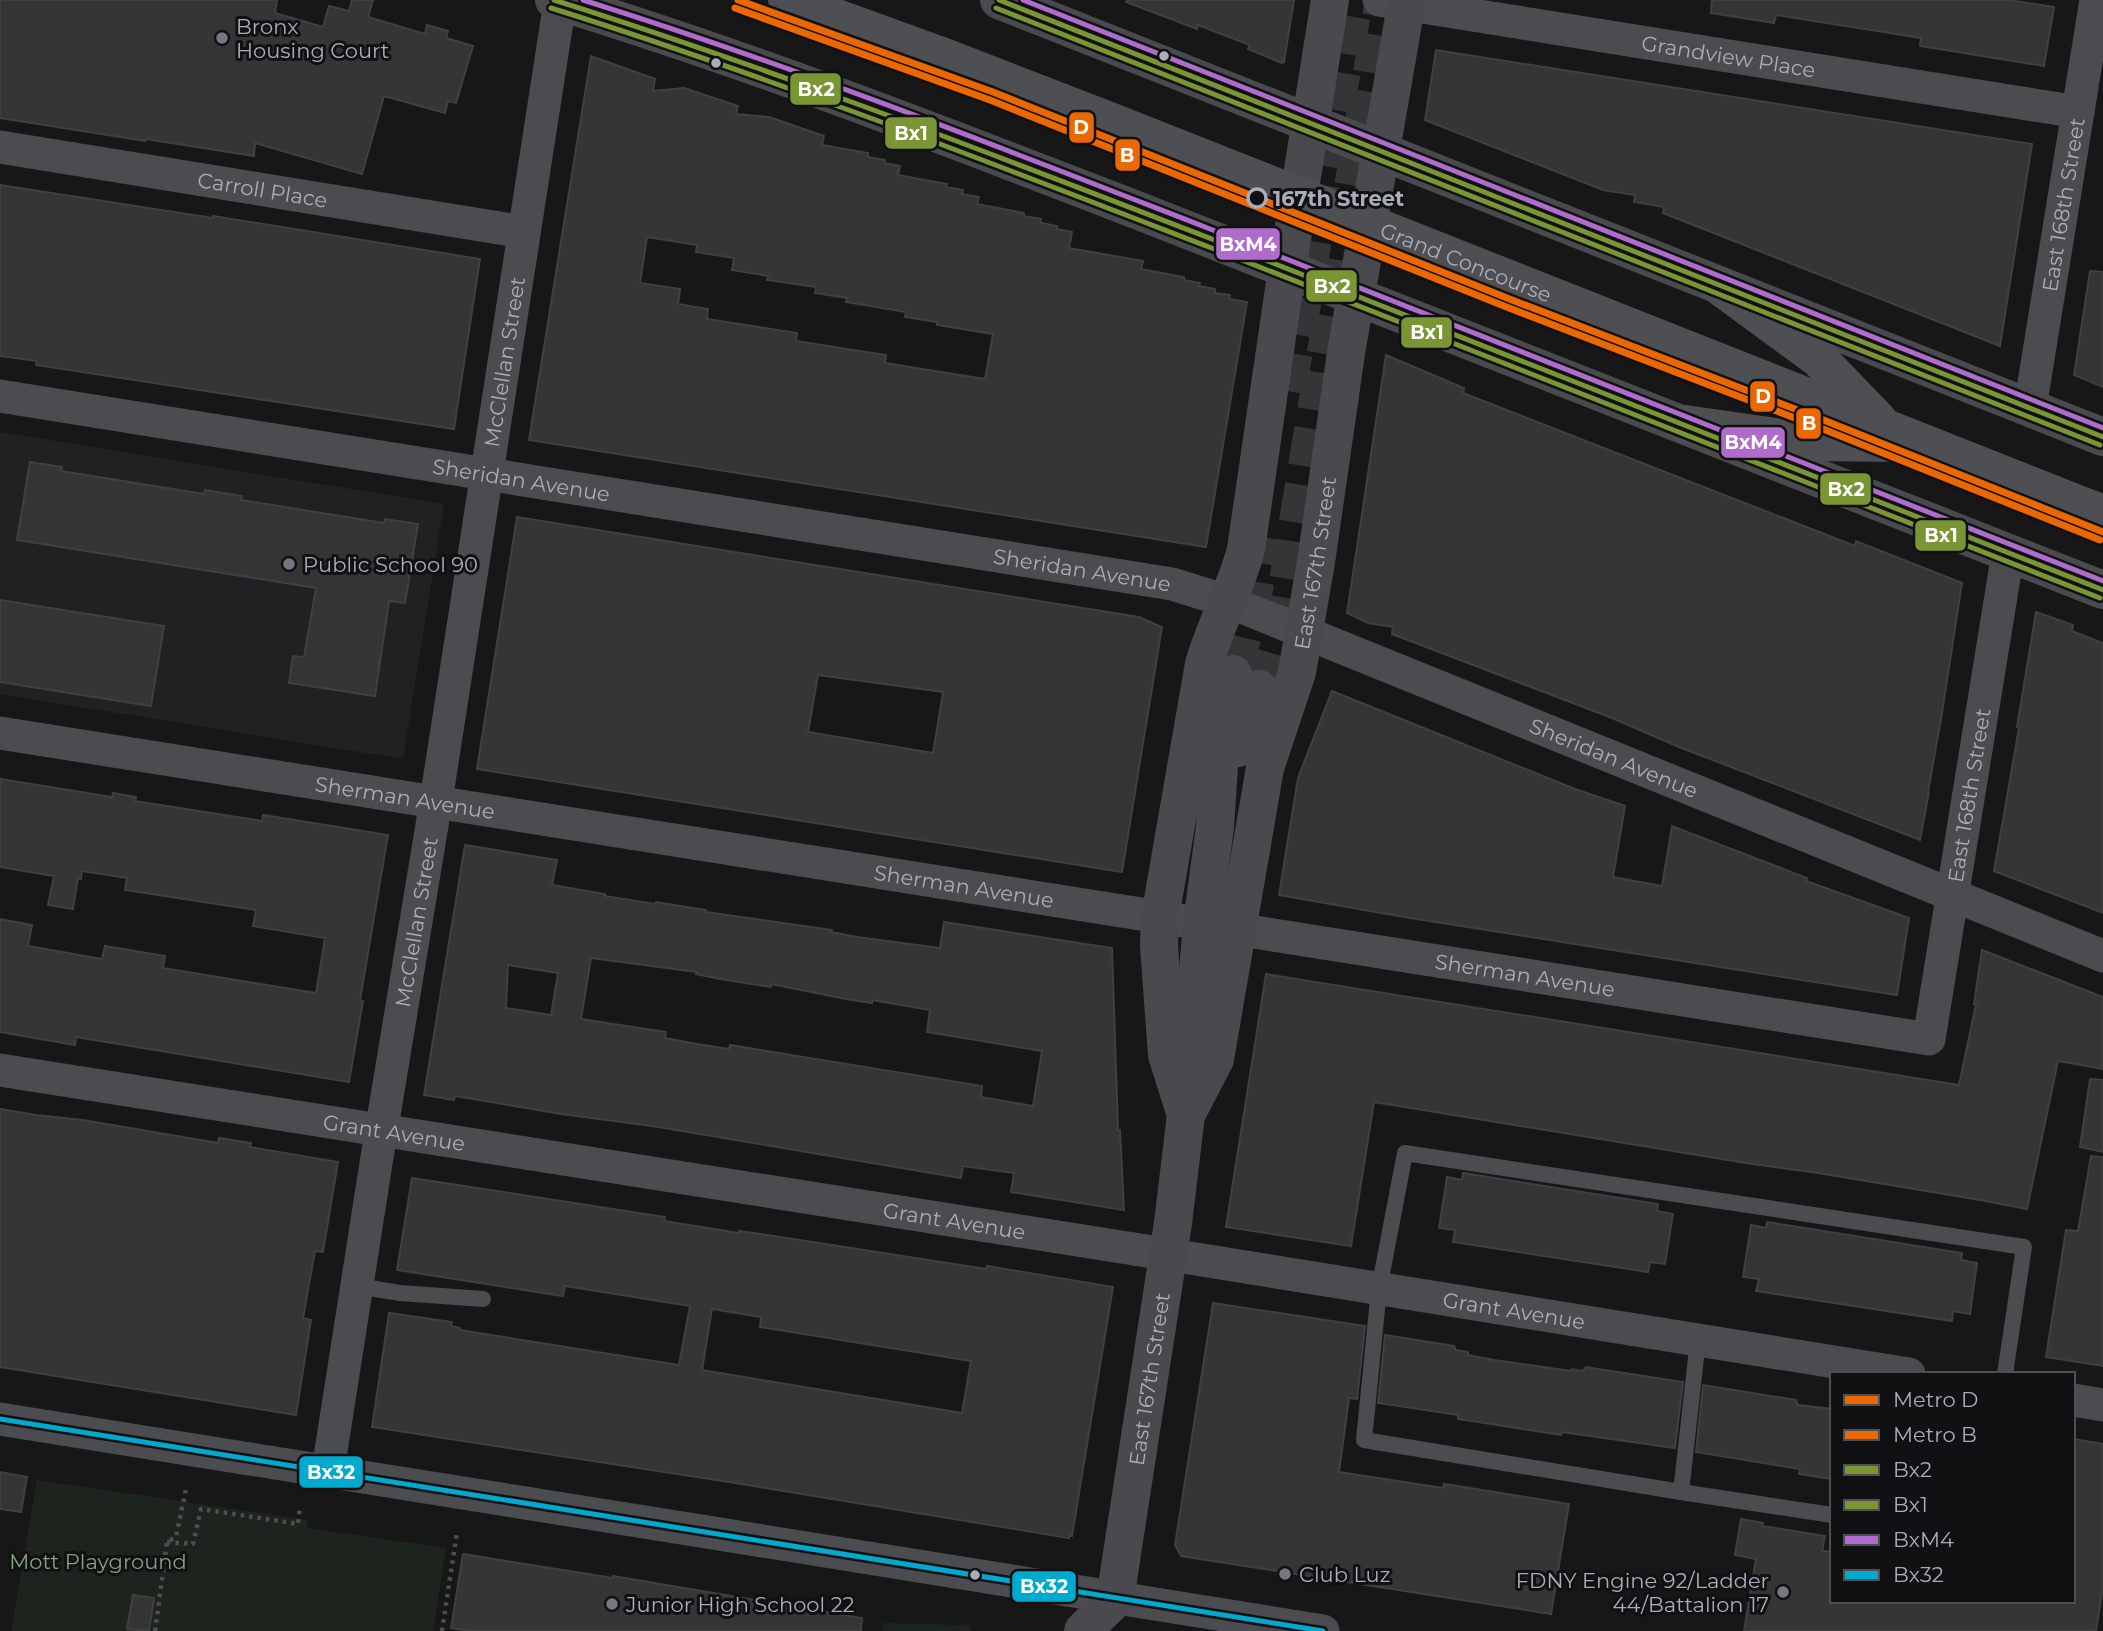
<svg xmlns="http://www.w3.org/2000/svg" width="2103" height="1631" font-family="Montserrat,sans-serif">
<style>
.built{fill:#212123}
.green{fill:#1d241e}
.building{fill:#353536;stroke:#3f4043;stroke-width:2;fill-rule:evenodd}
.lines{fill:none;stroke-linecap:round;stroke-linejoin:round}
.secondary-tunnel{stroke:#343537;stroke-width:38;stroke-dasharray:38 19;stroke-linecap:butt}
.path{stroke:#4d4e52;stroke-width:4.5;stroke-dasharray:3.5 5;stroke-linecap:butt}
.lane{stroke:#4b4c50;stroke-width:16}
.street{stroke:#4b4c50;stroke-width:33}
.secondary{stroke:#4a4a4e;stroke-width:38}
.primary{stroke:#4d4f52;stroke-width:38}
.bus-1-casing{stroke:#111113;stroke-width:10}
.bus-2-casing{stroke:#111113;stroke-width:10}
.bus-3-casing{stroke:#111113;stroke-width:10}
.bus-4-casing{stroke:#111113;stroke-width:10}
.bus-1{stroke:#799534;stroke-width:5}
.bus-2{stroke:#799534;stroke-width:5}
.bus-3{stroke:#b06ccc;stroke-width:5}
.bus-4{stroke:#00a9ce;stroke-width:5}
.metro-1-casing{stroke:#111113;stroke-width:12}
.metro-2-casing{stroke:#111113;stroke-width:12}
.metro-1{stroke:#eb6800;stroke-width:7}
.metro-2{stroke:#eb6800;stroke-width:7}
.poi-dot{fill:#757880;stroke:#111113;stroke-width:2.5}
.bus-dot{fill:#a8adb8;stroke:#111113;stroke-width:2.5}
.stop-dot{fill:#111113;stroke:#a8adb8;stroke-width:3.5}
.labels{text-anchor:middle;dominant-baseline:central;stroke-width:6;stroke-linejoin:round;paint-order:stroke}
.poi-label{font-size:21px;fill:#a8adb8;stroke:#111113;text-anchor:start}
.street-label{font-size:21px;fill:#a8adb8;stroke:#111113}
.stop-label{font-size:21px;font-weight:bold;fill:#a8adb8;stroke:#111113;text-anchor:start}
.park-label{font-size:21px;fill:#7fa381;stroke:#111113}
.line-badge{stroke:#111113;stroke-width:2.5}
.badge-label{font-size:19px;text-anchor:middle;font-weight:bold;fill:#fff}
</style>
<rect width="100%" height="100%" fill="#171717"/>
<polygon class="built" points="0,432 444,504 403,759 0,694"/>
<g class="green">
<polygon points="37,1480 308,1520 307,1528 446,1548 433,1631 11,1631"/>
<polygon points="883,1623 971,1625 971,1631 883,1631"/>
</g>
<g class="building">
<polygon points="0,0 277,0 275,13 323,27 329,6 349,11 352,0 373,0 368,17 425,34 427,25 448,31 446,38 473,46 456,103 448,101 445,113 384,96 362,174 255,143 254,156 146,139 145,141 0,118"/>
<polygon points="1127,0 1294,0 1284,62 1282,61 1282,63 1248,49 1250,45 1198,25 1197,29 1126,2"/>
<polygon points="1712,0 2009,0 2054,7 2044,66 1920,46 1921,38 1776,15 1774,23 1711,13"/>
<polygon points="1436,50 2032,144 2000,346 1663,213 1664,207 1634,202 1635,195 1603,190 1425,120"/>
<path d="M591,56L655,79L653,91L684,88L738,106L736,114L769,117L824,136L822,145L868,153V157L885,160L884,163L900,166L898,175L947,184L946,187L963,190L962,194L979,197L977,204L1024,213V216L1041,219V223L1057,226V229L1072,232L1069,248L1143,261L1141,269L1184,277V280L1200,283L1199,286L1215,289V293L1230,295L1229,299L1247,302L1206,547L529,440ZM647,237L697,245L696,252L734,258L732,270L768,276L767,280L816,287L815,293L847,298L846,302L906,312L905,317L937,322V325L993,334L985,379L885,363L886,355L796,341L797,333L707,319L708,309L678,304L680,289L640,283Z"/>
<polygon points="0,185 213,218 213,216 480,259 454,429 36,365 37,361 0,356"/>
<polygon points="2090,271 2103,272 2103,387 2074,375"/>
<polygon points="1386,355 1464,388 1463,393 1855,546 1856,541 1962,583 1942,713 1928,792 1929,792 1920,840 1679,747 1612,718 1392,634 1393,627 1368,623 1347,613"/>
<polygon points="30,462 62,467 61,471 204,494 205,490 242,496 241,500 384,523 385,519 418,524 405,603 389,601 375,696 289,683 293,656 304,657 316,588 17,540"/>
<path d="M517,517L1139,617L1162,627L1122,872L477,769ZM818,675L943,692L933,753L808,732Z"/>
<polygon points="0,600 164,626 151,706 0,682"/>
<polygon points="2036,612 2073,625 2072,631 2103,643 2103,913 1994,871 2019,728 2017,727"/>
<polygon points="1332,691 1575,789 1625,806 1613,877 1662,886 1672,826 1807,878 1806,881 1909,918 1897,995 1404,917 1279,895 1298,778"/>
<polygon points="0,779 112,797 113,793 136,797 135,801 262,821 263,815 388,835 360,1000 363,1001 349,1082 76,1037 75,1045 0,1032 0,919 32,925 28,946 102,959 105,946 165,956 163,968 316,993 325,938 253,926 256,910 125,890 127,878 82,871 81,879 78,878 73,909 48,905 54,876 0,867"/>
<path d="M465,845L557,860L552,885L605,894V896L655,904L656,902L706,910V912L832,930L831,932L857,937L940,948L944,922L1112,948L1118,1130H1120L1124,1210L1011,1192L1014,1173L963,1166L961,1178L652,1126L561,1114L455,1096L454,1100L424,1095ZM591,958L697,972L696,974L720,979L771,987V984L846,999L872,1003V1000L930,1010L927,1032L1042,1051L1033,1106L981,1097L982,1086L730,1045L729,1049L697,1044L665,1038L666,1032L581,1019ZM508,965L558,973L551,1015L506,1008Z"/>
<polygon points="1982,950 2103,997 2103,1069 2058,1061 2027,1209 1980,1200 1818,1173 1752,1164 1374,1102 1351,1246 1226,1227 1266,974 1959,1085 1976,1004 1974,1004"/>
<polygon points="2090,1079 2103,1080 2103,1152 2080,1147"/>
<polygon points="0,1109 36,1115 83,1120 218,1143 219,1138 251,1143 250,1147 338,1162 323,1252 315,1251 303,1318 311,1320 296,1415 0,1367"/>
<polygon points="2091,1156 2103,1157 2103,1366 2046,1357 2066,1230 2078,1231"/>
<polygon points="1463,1173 1658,1204 1657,1211 1673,1214 1665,1264 1650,1262 1648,1272 1453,1242 1455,1230 1439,1228 1447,1177 1462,1180"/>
<path d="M412,1178L665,1217L664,1221L739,1233V1231L774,1236L986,1269L987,1266L1113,1287L1072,1536H1069V1538L729,1482L372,1427L389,1313L452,1322L451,1326L460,1328V1330L679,1365L690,1306L565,1286L563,1296L397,1270ZM712,1309L761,1317L760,1327L971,1361L962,1413L702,1370Z"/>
<polygon points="1767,1222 1962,1253 1961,1260 1977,1263 1970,1314 1953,1311 1952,1321 1756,1291 1759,1279 1743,1277 1751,1225 1766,1228"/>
<polygon points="1213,1303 1365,1326 1357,1399 1349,1398 1339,1472 1443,1488 1444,1484 1569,1504 1551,1614 1181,1556 1175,1545"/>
<polygon points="1385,1335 1454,1346 1456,1350 1468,1352 1468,1355 1494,1360 1571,1371 1572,1369 1583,1371 1586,1367 1683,1382 1675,1448 1562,1432 1561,1435 1510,1427 1458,1419 1458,1415 1378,1403"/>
<polygon points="1703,1385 1796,1400 1798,1405 1832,1409 1832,1479 1799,1474 1800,1469 1696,1452"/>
<polygon points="2073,1439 2103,1444 2103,1586 2096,1631 1744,1631 1756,1559 1735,1555 1741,1519 1763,1523 1762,1526 1825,1536 1822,1551 1832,1552 1832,1601 2073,1601"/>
<polygon points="0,1472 27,1477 21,1512 0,1509"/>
<polygon points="463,1554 613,1578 613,1576 862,1618 861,1631 469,1631 451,1628"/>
<polygon points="133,1595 154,1598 149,1631 127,1629"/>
</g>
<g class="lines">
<g class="secondary-tunnel">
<polyline points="1287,391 1354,0"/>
<polyline points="1233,674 1254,589 1263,537"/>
<polyline points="1259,689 1285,600 1384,0"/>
</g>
<g class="path">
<polyline points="167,1542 193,1544 201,1509 298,1524 300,1506"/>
<polyline points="155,1631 167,1542 176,1537 186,1489"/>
<polyline points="442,1631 457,1532"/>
</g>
<g class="lane">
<polyline points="357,1286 400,1293 483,1299"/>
<polyline points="1698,1340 1681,1492 1832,1515"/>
<polyline points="1681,1492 1364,1440 1379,1289 1405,1153 2024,1247 2005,1374"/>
</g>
<g class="street">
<path id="s1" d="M1379,0L2078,112"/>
<path id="s2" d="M0,147L524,232"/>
<path id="s3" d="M0,396L1172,584L1227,601L2103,956"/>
<path id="s4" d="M2030,408L2096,0"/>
<path id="s5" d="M0,733L1929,1039L2008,553"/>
<path id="s6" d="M0,1070L1134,1249L1909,1374"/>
<polyline points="2073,1400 2103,1405"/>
<path d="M0,1419C441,1487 882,1562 1323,1631"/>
<path id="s7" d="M328,1470L377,1157L436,801L560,2"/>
</g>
<g class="secondary">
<path d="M554,0C751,60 942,135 1134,209C1458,334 1780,464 2103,590"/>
<polyline points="999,0 2103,437"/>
<polyline points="1238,748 1259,689"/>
<path id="s8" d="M1186,1115L1215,1059L1265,768L1297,672L1316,562L1346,353L1407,0"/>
<path d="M1186,1115L1167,1055L1159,946L1160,917L1204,664C1215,625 1236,589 1246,549L1283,296L1330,0"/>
<path id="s9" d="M1083,1631L1115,1599L1173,1223L1186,1115L1202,923L1215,827L1221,737L1233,674"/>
</g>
<g class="primary">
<path id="s10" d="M787,0L939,55L1112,122L2103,514"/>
<polyline points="1718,285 1819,359 1878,420"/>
<polyline points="1685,424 1811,442 1902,443"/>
</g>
<defs>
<g id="bus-1">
<path d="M554,0C777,70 994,155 1212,239C1509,355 1806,474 2103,590"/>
<polyline points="999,0 2103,437"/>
</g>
<g id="bus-2">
<path d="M551,8C774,78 991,163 1209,247C1506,363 1803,482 2100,598"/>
<polyline points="996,8 2100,445"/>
</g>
<g id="bus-3">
<path d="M583,0C794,66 999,147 1205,227C1505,344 1804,463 2103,581"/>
<polyline points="1023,0 2103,428"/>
</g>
<polyline id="bus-4" points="0,1419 1323,1631"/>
</defs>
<use href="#bus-1" class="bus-1-casing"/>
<use href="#bus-2" class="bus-2-casing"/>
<use href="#bus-3" class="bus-3-casing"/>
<use href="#bus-4" class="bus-4-casing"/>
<use href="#bus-1" class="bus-1"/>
<use href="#bus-2" class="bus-2"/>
<use href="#bus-3" class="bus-3"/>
<use href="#bus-4" class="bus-4"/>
<defs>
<polyline id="metro-1" points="738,0 993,92 1512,300 1821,419 2103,532"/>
<polyline id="metro-2" points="735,8 990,100 1509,308 1818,427 2100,540"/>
</defs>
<use href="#metro-1" class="metro-1-casing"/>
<use href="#metro-2" class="metro-2-casing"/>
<use href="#metro-1" class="metro-1"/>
<use href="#metro-2" class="metro-2"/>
</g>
<g class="poi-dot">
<circle cx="222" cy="38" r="7"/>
<circle cx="289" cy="564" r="7"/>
<circle cx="1285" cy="1574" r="7"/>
<circle cx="1783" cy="1592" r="7"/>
<circle cx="612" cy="1604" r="7"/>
</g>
<g class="bus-dot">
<circle cx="1164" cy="56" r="6"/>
<circle cx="716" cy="63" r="6"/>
<circle cx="975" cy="1575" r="6"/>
</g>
<circle class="stop-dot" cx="1257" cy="198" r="9"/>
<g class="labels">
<g class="poi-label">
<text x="236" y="26">Bronx<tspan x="236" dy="24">Housing Court</tspan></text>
<text x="303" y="564">Public School 90</text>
<text x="1299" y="1574">Club Luz</text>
<text x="1769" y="1580" text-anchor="end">FDNY Engine 92/Ladder<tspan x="1769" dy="24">44/Battalion 17</tspan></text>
<text x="626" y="1604">Junior High School 22</text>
</g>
<g class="street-label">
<text stroke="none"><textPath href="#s1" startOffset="354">Grandview Place</textPath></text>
<text stroke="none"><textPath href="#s2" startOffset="266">Carroll Place</textPath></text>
<text stroke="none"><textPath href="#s4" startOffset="206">East 168th Street</textPath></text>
<text stroke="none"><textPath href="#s10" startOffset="728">Grand Concourse</textPath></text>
<text stroke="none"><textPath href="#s7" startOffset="1122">McClellan Street</textPath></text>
<text stroke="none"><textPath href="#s3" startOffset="528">Sheridan Avenue</textPath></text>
<text stroke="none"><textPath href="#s8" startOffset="570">East 167th Street</textPath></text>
<text stroke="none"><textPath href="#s3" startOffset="1096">Sheridan Avenue</textPath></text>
<text stroke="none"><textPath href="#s3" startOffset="1662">Sheridan Avenue</textPath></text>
<text stroke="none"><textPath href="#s5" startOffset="410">Sherman Avenue</textPath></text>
<text stroke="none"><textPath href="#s5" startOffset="2200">East 168th Street</textPath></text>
<text stroke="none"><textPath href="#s5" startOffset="976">Sherman Avenue</textPath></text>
<text stroke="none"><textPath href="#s7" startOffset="555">McClellan Street</textPath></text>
<text stroke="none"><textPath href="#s5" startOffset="1544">Sherman Avenue</textPath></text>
<text stroke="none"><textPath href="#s6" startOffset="399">Grant Avenue</textPath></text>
<text stroke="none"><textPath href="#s6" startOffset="966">Grant Avenue</textPath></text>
<text stroke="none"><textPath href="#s6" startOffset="1533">Grant Avenue</textPath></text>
<text stroke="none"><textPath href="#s9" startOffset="268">East 167th Street</textPath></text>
</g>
<g class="stop-label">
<text x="1273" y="198">167th Street</text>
</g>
<g class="park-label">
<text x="98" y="1561">Mott Playground</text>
</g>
</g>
<g class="line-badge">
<rect x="789" y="72" width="53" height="34" rx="7" fill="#799534"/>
<rect x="1068" y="111" width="27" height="33" rx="7" fill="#eb6800"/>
<rect x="884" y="116" width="54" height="34" rx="7" fill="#799534"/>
<rect x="1114" y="138" width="27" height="34" rx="7" fill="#eb6800"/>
<rect x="1215" y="227" width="66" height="34" rx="7" fill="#b06ccc"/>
<rect x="1305" y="269" width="53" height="34" rx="7" fill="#799534"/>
<rect x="1400" y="316" width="53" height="33" rx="7" fill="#799534"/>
<rect x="1749" y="380" width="27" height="33" rx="7" fill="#eb6800"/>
<rect x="1795" y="407" width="27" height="33" rx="7" fill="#eb6800"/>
<rect x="1720" y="426" width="66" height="33" rx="7" fill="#b06ccc"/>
<rect x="1819" y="472" width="53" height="34" rx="7" fill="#799534"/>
<rect x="1914" y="519" width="53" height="33" rx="7" fill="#799534"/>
<rect x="298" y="1455" width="66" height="34" rx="7" fill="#00a9ce"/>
<rect x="1011" y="1570" width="66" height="33" rx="7" fill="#00a9ce"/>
</g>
<g class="badge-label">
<text x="816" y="96">Bx2</text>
<text x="1081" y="134">D</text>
<text x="911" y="140">Bx1</text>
<text x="1127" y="162">B</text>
<text x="1248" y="251">BxM4</text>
<text x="1332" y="293">Bx2</text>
<text x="1427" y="339">Bx1</text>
<text x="1763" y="403">D</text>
<text x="1809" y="430">B</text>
<text x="1753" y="449">BxM4</text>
<text x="1846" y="496">Bx2</text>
<text x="1941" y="542">Bx1</text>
<text x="331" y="1479">Bx32</text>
<text x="1044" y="1593">Bx32</text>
</g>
<rect x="1830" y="1372" width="245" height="231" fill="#111113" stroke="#4d4f55" stroke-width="2"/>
<rect x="1844" y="1395" width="35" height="10" fill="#eb6800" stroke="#4d4f55" stroke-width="2"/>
<text x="1893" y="1407" font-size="21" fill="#a8adb8">Metro D</text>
<rect x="1844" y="1430" width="35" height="10" fill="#eb6800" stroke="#4d4f55" stroke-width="2"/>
<text x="1893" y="1442" font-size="21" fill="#a8adb8">Metro B</text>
<rect x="1844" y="1465" width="35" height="10" fill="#799534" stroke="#4d4f55" stroke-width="2"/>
<text x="1893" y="1477" font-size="21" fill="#a8adb8">Bx2</text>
<rect x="1844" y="1500" width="35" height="10" fill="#799534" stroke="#4d4f55" stroke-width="2"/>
<text x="1893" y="1512" font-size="21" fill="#a8adb8">Bx1</text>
<rect x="1844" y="1535" width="35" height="10" fill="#b06ccc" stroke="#4d4f55" stroke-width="2"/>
<text x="1893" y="1547" font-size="21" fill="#a8adb8">BxM4</text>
<rect x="1844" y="1570" width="35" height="10" fill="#00a9ce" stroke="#4d4f55" stroke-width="2"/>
<text x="1893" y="1582" font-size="21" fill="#a8adb8">Bx32</text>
</svg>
